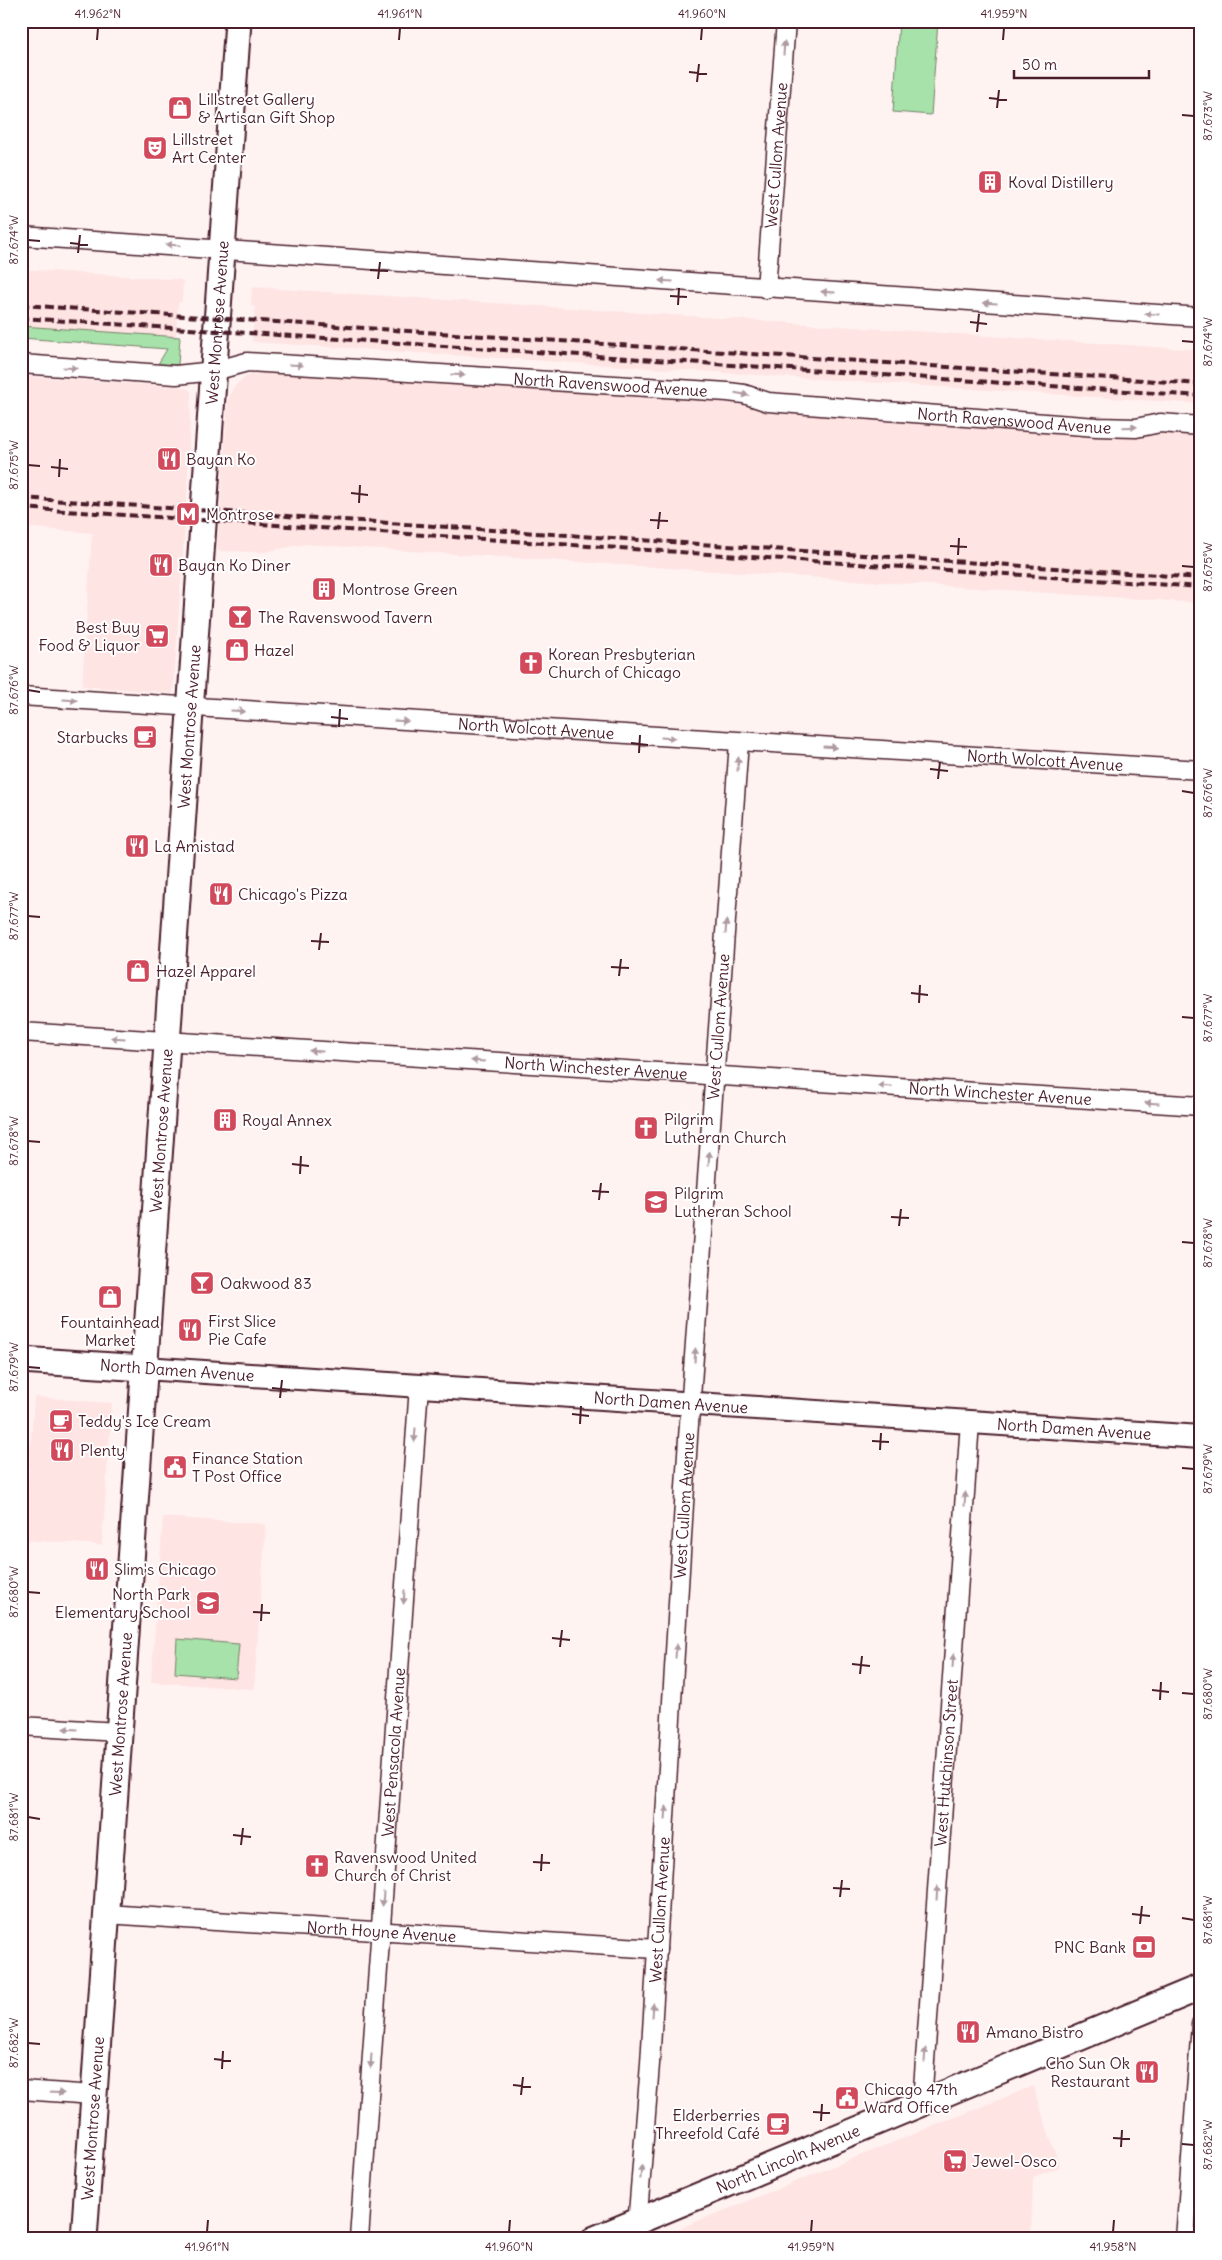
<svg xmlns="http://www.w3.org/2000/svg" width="1222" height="2260" font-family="Delius,sans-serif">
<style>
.built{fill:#fee4e2}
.green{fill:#a6e2a9;stroke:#78806a}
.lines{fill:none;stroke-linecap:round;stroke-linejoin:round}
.minor-casing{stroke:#4a1f2b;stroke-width:21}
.tertiary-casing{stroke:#4a1f2b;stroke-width:26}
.secondary-casing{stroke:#4a1f2b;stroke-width:29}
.minor{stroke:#fff;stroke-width:18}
.tertiary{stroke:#fff;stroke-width:22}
.secondary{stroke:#fff;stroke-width:25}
.rail{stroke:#4a1f2b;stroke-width:4;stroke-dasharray:8 4;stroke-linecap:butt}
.oneway{fill:#ae9aa0}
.ticks{fill:none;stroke:#4a1f2b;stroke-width:2}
.labels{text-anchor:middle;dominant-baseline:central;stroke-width:4;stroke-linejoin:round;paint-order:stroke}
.poi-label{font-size:16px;fill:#4a1f2b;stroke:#fff;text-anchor:start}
.street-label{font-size:16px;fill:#4a1f2b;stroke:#fff}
.neatline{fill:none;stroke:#4a1f2b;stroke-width:2}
.ticks-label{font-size:12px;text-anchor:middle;fill:#4a1f2b}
</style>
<rect width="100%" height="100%" fill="#fff3f2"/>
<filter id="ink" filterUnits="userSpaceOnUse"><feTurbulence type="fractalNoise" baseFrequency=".02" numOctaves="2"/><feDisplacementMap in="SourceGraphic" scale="10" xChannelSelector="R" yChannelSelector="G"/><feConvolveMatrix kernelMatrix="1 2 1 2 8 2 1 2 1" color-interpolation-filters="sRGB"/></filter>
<g filter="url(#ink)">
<g class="built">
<polygon points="21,269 183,280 182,302 179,302 178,305 176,337 21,326"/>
<polygon points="252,287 1201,350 1201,404 252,342 255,307 251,306"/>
<polygon points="273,369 736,399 759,407 763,411 1153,436 1154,429 1201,432 1201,603 304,544 265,552 217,551 228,401 233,388 244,377"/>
<polygon points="21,376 180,387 189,389 191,393 187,497 173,693 82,686 92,533 21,527"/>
<polygon points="34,1397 112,1403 102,1545 24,1540"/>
<polygon points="163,1517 266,1524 254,1689 151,1682"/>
<polygon points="1033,2086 1060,2167 1033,2177 1031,2239 682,2239 678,2229"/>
</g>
<g class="green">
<polygon points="899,21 938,21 931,115 893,112"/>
<polygon points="21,326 180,337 178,365 158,364 167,349 21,338"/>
<polygon points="177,1639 239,1644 236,1678 175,1673"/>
</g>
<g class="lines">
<defs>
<g id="minor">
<polyline points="21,236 1201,317"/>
<path id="s1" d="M766,289L786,21"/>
<path id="s2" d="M21,364L176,375L214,371L247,362L728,392L744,394L768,402L1097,427L1136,428L1160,423L1201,426"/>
<path id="s3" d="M21,696L1201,770"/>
<path id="s4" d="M21,1032L1201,1106"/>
<polyline points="21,1726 118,1732"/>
<path id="s5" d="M106,1914L657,1949"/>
<polyline points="21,2090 94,2095"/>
<path id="s6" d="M922,2103L970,1422"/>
<path id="s7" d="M359,2239L419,1386"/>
<path id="s8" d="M636,2239L650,2064L688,1438L739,742"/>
<polyline points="1185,2239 1201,2024"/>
</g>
<g id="tertiary">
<path id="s9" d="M144,1368L1201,1437"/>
</g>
<g id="secondary">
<polyline points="21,1360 144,1368"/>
<path id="s10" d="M84,2239L238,21"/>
<path id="s11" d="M595,2239L1201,1987"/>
</g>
</defs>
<use href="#minor" class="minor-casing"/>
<use href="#tertiary" class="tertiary-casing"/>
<use href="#secondary" class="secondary-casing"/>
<use href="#minor" class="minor"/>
<use href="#tertiary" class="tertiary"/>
<use href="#secondary" class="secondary"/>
<g class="rail">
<polyline points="21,305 1201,384"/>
<polyline points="21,318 1201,396"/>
<polyline points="21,498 1201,578"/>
<polyline points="21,508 1201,587"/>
</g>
</g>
<defs><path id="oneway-solid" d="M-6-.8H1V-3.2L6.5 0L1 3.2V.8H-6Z" transform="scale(1.25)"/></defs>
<g class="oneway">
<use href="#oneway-solid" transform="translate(784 48) rotate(-86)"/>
<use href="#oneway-solid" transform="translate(173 245) rotate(-176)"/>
<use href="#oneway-solid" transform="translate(666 281) rotate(-176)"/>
<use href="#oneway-solid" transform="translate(828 292) rotate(-177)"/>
<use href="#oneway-solid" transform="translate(990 303) rotate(-176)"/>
<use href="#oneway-solid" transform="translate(1152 314) rotate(-176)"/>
<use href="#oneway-solid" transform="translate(296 365) rotate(4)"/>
<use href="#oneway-solid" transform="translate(70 368) rotate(4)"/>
<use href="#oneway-solid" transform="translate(458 375) rotate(4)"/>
<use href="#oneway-solid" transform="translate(742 394) rotate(10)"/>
<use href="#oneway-solid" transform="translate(1130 427) rotate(-1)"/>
<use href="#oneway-solid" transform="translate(70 700) rotate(4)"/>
<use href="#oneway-solid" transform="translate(238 711) rotate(3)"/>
<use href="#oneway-solid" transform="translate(401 721) rotate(4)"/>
<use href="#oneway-solid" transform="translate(668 738) rotate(4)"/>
<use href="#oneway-solid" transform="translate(830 747) rotate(4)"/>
<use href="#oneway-solid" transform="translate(738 764) rotate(-86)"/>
<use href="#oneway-solid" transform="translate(726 927) rotate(-86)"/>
<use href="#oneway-solid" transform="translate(118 1038) rotate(-176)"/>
<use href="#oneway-solid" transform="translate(316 1051) rotate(-176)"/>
<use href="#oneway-solid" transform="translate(478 1061) rotate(-176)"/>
<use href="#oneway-solid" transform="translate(885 1086) rotate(-176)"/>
<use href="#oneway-solid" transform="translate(1152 1103) rotate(-176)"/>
<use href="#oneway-solid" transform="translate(709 1158) rotate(-86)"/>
<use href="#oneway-solid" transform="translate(695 1355) rotate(-86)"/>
<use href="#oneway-solid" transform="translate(415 1435) rotate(94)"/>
<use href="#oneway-solid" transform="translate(965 1499) rotate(-86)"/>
<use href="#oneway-solid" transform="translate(404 1597) rotate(94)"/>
<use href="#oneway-solid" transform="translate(676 1651) rotate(-86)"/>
<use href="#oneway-solid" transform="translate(953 1661) rotate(-86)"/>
<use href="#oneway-solid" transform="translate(70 1729) rotate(-176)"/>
<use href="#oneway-solid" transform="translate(666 1813) rotate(-86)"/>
<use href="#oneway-solid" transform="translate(937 1893) rotate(-86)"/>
<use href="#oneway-solid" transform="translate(383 1899) rotate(94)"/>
<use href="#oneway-solid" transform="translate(653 2010) rotate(-86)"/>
<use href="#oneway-solid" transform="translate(925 2055) rotate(-86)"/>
<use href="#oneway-solid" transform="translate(371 2061) rotate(94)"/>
<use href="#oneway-solid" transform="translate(57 2093) rotate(4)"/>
<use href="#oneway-solid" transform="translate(641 2172) rotate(-85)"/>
</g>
</g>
<path class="ticks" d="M97,40L98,28M399,40L400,28M701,40L702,28M1003,40L1004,28M689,72L707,74M697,82L699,64M989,98L1007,100M997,108L999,90M1182,115L1194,116M28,240L40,241M70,243L88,245M78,253L80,235M370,270L388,271M378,279L380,262M670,296L687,297M678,305L679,288M970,322L987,324M977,332L979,314M1182,341L1194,342M28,465L40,466M51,467L68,469M59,477L60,459M351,493L368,495M359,503L360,485M650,520L668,521M658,529L660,512M950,546L967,547M958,555L959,538M1182,566L1194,567M28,690L40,692M331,717L348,719M339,727L340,709M631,743L648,745M639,753L640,735M930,769L948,771M938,779L940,762M1182,791L1194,793M28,916L40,917M311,941L329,942M319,950L321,933M611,967L629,968M619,976L621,959M911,993L928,995M919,1003L920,985M1182,1017L1194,1018M28,1141L40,1142M292,1164L309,1166M300,1174L301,1156M592,1191L609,1192M599,1200L601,1183M891,1217L909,1218M899,1226L901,1209M1182,1242L1194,1243M28,1367L40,1368M272,1388L290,1390M280,1398L282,1380M572,1414L589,1416M580,1424L581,1406M872,1441L889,1442M880,1450L881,1433M1182,1468L1194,1469M28,1592L40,1593M253,1612L270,1613M261,1621L262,1604M552,1638L570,1640M560,1647L562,1630M852,1664L870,1666M860,1674L862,1656M1152,1690L1169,1692M1182,1693L1194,1694M1160,1700L1161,1682M28,1817L40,1819M233,1835L251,1837M241,1845L243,1828M533,1862L550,1863M541,1871L542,1854M833,1888L850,1889M840,1897L842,1880M1132,1914L1150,1916M1182,1918L1194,1920M1140,1924L1142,1906M28,2043L40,2044M214,2059L231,2061M222,2069L223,2051M513,2085L531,2087M521,2095L523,2077M813,2112L830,2113M821,2121L822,2104M1113,2138L1130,2139M1182,2144L1194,2145M1121,2147L1122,2130M207,2232L208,2220M509,2232L510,2220M811,2232L812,2220M1113,2232L1114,2220"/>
<defs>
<symbol id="shop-square" viewBox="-11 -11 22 22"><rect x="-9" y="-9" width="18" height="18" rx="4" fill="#d1495b" stroke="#fff"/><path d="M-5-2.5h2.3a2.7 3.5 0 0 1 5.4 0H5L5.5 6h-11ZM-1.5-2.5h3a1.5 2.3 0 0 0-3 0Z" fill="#fff"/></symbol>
<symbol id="theatre-square" viewBox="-11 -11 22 22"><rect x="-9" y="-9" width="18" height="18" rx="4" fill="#d1495b" stroke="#fff"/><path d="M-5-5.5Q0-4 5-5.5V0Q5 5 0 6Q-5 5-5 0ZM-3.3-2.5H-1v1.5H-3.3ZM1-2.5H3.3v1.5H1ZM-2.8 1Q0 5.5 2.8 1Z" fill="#fff"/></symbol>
<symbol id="building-square" viewBox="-11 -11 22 22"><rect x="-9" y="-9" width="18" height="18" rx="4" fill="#d1495b" stroke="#fff"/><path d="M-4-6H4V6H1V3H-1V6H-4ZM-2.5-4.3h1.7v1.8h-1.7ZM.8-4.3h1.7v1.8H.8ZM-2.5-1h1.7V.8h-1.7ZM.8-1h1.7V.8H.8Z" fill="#fff"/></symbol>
<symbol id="restaurant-square" viewBox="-11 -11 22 22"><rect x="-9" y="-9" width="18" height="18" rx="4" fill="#d1495b" stroke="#fff"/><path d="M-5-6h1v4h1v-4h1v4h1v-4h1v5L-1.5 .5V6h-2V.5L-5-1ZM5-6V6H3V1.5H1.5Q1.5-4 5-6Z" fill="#fff"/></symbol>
<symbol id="metro-square" viewBox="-11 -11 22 22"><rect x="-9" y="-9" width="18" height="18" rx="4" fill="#d1495b" stroke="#fff"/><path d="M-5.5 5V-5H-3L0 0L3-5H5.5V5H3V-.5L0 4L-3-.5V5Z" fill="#fff"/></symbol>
<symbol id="bar-square" viewBox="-11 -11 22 22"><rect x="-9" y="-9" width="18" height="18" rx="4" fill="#d1495b" stroke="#fff"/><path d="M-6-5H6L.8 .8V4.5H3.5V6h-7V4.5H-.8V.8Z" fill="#fff"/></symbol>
<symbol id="supermarket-square" viewBox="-11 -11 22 22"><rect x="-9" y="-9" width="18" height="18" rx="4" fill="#d1495b" stroke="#fff"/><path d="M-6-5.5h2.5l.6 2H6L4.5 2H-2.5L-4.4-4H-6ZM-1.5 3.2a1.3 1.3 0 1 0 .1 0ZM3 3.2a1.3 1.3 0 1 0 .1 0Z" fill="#fff"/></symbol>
<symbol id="church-square" viewBox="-11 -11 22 22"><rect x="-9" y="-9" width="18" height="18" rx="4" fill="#d1495b" stroke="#fff"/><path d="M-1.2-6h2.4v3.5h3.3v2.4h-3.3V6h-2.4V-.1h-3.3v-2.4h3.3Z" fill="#fff"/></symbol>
<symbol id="cafe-square" viewBox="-11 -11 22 22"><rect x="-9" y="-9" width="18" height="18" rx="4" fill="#d1495b" stroke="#fff"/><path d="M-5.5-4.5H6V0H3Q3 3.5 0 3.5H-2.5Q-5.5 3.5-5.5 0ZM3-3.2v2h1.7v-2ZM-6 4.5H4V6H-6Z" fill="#fff"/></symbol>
<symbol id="school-square" viewBox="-11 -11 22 22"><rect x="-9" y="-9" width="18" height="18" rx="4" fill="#d1495b" stroke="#fff"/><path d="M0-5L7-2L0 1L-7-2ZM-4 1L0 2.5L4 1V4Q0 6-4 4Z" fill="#fff"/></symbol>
<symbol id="civic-square" viewBox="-11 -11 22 22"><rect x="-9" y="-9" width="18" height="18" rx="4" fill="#d1495b" stroke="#fff"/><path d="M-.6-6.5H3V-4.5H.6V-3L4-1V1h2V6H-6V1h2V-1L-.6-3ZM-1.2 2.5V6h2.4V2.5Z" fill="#fff"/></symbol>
<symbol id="bank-square" viewBox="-11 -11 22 22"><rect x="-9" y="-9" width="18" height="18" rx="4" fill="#d1495b" stroke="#fff"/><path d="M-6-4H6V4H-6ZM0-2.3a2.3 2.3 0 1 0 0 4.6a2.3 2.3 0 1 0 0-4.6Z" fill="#fff"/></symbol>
</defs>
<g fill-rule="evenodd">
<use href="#shop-square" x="166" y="94" width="28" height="28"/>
<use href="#theatre-square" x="141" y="134" width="28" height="28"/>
<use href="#building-square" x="976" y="168" width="28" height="28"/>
<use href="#restaurant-square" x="155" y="445" width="28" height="28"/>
<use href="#metro-square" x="174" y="500" width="28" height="28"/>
<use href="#restaurant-square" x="147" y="551" width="28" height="28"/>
<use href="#building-square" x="310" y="575" width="28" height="28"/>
<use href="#bar-square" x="226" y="603" width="28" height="28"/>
<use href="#supermarket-square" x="143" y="622" width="28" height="28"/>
<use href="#shop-square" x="223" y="636" width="28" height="28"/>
<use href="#church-square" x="517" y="649" width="28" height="28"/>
<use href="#cafe-square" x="131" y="723" width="28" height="28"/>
<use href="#restaurant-square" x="123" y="832" width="28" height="28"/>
<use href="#restaurant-square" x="207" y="880" width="28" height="28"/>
<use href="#shop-square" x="124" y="957" width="28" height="28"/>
<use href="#building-square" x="211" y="1106" width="28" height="28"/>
<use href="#church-square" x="632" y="1114" width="28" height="28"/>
<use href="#school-square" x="642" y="1188" width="28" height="28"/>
<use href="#bar-square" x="188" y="1269" width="28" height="28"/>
<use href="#shop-square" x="96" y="1283" width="28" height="28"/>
<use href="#restaurant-square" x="176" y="1316" width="28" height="28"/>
<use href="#cafe-square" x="47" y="1407" width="28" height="28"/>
<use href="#restaurant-square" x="48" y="1436" width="28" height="28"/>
<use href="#civic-square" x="161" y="1453" width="28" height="28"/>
<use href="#restaurant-square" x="83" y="1555" width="28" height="28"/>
<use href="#school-square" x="194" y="1589" width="28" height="28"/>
<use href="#church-square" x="303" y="1852" width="28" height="28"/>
<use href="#bank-square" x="1130" y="1933" width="28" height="28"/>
<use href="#restaurant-square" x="954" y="2018" width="28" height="28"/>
<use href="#restaurant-square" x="1133" y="2058" width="28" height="28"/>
<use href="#civic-square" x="833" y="2084" width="28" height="28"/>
<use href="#cafe-square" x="764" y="2110" width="28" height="28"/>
<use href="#supermarket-square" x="941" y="2147" width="28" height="28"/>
</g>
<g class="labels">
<g class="poi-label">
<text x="198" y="99">Lillstreet Gallery<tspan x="198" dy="18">&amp; Artisan Gift Shop</tspan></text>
<text x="172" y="139">Lillstreet<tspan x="172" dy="18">Art Center</tspan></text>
<text x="1008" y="182">Koval Distillery</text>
<text x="186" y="459">Bayan Ko</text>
<text x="206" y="514">Montrose</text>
<text x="178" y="565">Bayan Ko Diner</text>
<text x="342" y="589">Montrose Green</text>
<text x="258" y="617">The Ravenswood Tavern</text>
<text x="140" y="627" text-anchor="end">Best Buy<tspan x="140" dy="18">Food &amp; Liquor</tspan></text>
<text x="254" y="650">Hazel</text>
<text x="548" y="654">Korean Presbyterian<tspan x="548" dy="18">Church of Chicago</tspan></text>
<text x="128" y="737" text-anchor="end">Starbucks</text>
<text x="154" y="846">La Amistad</text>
<text x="238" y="894">Chicago's Pizza</text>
<text x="156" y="971">Hazel Apparel</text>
<text x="664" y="1119">Pilgrim<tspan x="664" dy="18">Lutheran Church</tspan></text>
<text x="242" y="1120">Royal Annex</text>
<text x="674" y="1193">Pilgrim<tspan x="674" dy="18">Lutheran School</tspan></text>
<text x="220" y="1283">Oakwood 83</text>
<text x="208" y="1321">First Slice<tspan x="208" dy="18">Pie Cafe</tspan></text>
<text x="110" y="1322" text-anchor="middle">Fountainhead<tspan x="110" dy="18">Market</tspan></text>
<text x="78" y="1421">Teddy's Ice Cream</text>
<text x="80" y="1450">Plenty</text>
<text x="192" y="1458">Finance Station<tspan x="192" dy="18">T Post Office</tspan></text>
<text x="114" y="1569">Slim's Chicago</text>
<text x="190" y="1594" text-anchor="end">North Park<tspan x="190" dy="18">Elementary School</tspan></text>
<text x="334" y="1857">Ravenswood United<tspan x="334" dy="18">Church of Christ</tspan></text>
<text x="1126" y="1947" text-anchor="end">PNC Bank</text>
<text x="986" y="2032">Amano Bistro</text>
<text x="1130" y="2063" text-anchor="end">Cho Sun Ok<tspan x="1130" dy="18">Restaurant</tspan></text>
<text x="864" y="2089">Chicago 47th<tspan x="864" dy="18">Ward Office</tspan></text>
<text x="760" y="2115" text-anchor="end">Elderberries<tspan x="760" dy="18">Threefold Café</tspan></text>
<text x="972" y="2161">Jewel-Osco</text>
</g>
<g class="street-label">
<text stroke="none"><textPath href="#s1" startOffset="134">West Cullom Avenue</textPath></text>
<text stroke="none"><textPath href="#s10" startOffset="1921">West Montrose Avenue</textPath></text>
<text stroke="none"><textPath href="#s2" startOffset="592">North Ravenswood Avenue</textPath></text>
<text stroke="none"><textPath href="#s2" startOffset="998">North Ravenswood Avenue</textPath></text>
<text stroke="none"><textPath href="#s10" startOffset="1516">West Montrose Avenue</textPath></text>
<text stroke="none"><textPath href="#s3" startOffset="516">North Wolcott Avenue</textPath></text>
<text stroke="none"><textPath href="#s3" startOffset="1026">North Wolcott Avenue</textPath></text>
<text stroke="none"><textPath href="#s8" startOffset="1215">West Cullom Avenue</textPath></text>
<text stroke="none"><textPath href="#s4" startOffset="576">North Winchester Avenue</textPath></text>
<text stroke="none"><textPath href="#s4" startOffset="981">North Winchester Avenue</textPath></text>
<text stroke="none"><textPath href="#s10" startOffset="1111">West Montrose Avenue</textPath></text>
<text transform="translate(177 1370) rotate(4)">North Damen Avenue</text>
<text stroke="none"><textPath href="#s9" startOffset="528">North Damen Avenue</textPath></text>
<text stroke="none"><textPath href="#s9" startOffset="932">North Damen Avenue</textPath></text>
<text stroke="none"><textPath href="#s8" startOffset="735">West Cullom Avenue</textPath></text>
<text stroke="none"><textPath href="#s10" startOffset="526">West Montrose Avenue</textPath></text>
<text stroke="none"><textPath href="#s7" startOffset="488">West Pensacola Avenue</textPath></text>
<text stroke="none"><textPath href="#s6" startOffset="341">West Hutchinson Street</textPath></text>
<text stroke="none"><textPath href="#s8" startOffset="330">West Cullom Avenue</textPath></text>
<text stroke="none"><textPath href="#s5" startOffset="276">North Hoyne Avenue</textPath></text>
<text stroke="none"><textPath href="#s10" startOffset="121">West Montrose Avenue</textPath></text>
<text stroke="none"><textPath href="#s11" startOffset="209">North Lincoln Avenue</textPath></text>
</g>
</g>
<rect width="1222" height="2260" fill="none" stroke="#fff" stroke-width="55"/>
<path d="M1014 70v8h135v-8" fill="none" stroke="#4a1f2b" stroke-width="2.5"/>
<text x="1022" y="70" font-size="15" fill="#4a1f2b" stroke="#ffffff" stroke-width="4" paint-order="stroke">50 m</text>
<rect x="28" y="28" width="1166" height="2204" class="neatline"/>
<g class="ticks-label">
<text x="98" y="18">41.962°N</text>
<text x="400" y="18">41.961°N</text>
<text x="702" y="18">41.960°N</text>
<text x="1004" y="18">41.959°N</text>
<text transform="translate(1208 116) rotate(-90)" y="4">87.673°W</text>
<text transform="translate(14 240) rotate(-90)" y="4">87.674°W</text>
<text transform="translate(1208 342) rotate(-90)" y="4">87.674°W</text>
<text transform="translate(14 465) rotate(-90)" y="4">87.675°W</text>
<text transform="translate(1208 567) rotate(-90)" y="4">87.675°W</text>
<text transform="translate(14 690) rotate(-90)" y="4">87.676°W</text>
<text transform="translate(1208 793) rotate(-90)" y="4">87.676°W</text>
<text transform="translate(14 916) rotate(-90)" y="4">87.677°W</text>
<text transform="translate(1208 1018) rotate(-90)" y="4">87.677°W</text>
<text transform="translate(14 1141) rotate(-90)" y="4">87.678°W</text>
<text transform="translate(1208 1243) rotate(-90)" y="4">87.678°W</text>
<text transform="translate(14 1367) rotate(-90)" y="4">87.679°W</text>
<text transform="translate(1208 1469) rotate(-90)" y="4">87.679°W</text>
<text transform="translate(14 1592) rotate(-90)" y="4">87.680°W</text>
<text transform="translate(1208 1694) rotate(-90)" y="4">87.680°W</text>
<text transform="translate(14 1817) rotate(-90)" y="4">87.681°W</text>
<text transform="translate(1208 1920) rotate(-90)" y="4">87.681°W</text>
<text transform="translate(14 2043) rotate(-90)" y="4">87.682°W</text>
<text transform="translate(1208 2145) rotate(-90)" y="4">87.682°W</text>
<text x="207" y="2251">41.961°N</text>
<text x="509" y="2251">41.960°N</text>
<text x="811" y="2251">41.959°N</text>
<text x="1113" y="2251">41.958°N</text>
</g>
</svg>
